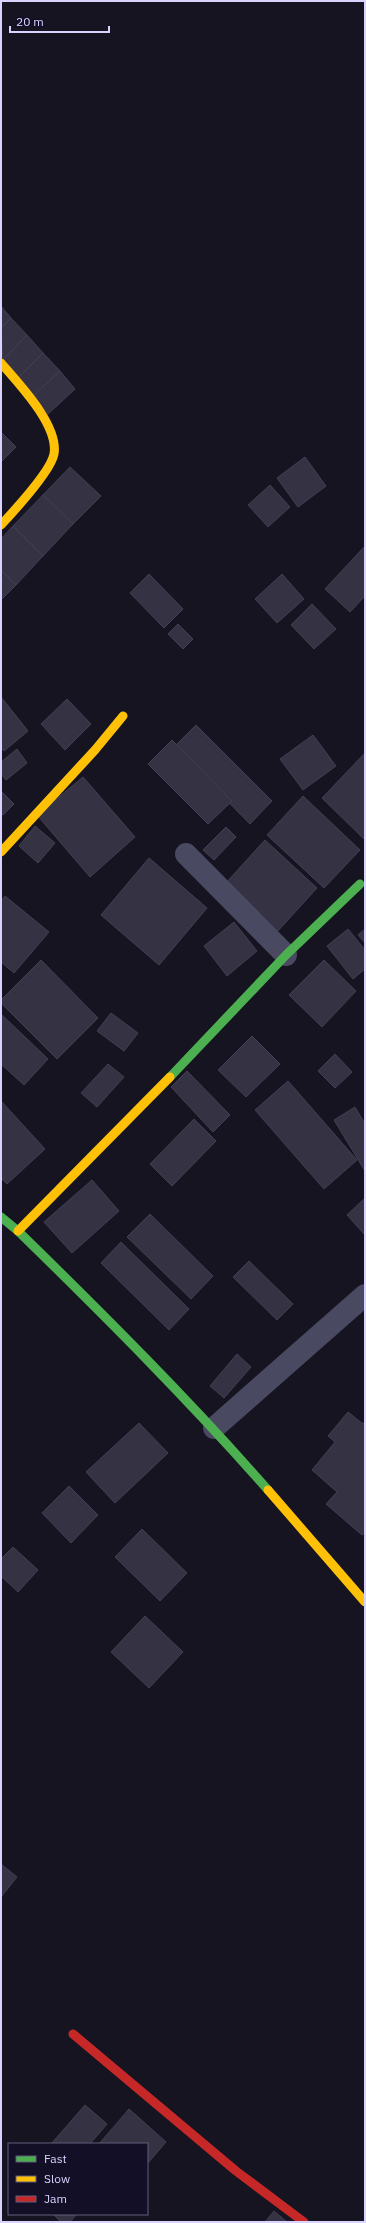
<svg xmlns="http://www.w3.org/2000/svg" width="366" height="2223" font-family="'IBM Plex Sans',sans-serif">
<style>
.building{fill:#343243;stroke:#433f54}
.lines{fill:none;stroke-linecap:round;stroke-linejoin:round}
.street{stroke:#4a4962;stroke-width:22}
.fast{stroke:#4caf50;stroke-width:9}
.slow{stroke:#ffc107;stroke-width:9}
.jam{stroke:#c62828;stroke-width:9}
</style>
<rect width="100%" height="100%" fill="#161421"/>
<g class="building">
<polygon points="1,306 11,318 1,328"/>
<polygon points="11,318 27,335 3,360 1,328"/>
<polygon points="27,335 43,353 18,378 3,360"/>
<polygon points="43,353 60,371 33,396 18,378"/>
<polygon points="60,371 75,389 48,414 33,396"/>
<polygon points="1,432 16,447 1,462"/>
<polygon points="305,457 326,486 298,507 277,478"/>
<polygon points="70,467 101,496 73,524 43,495"/>
<polygon points="270,485 290,507 268,527 248,505"/>
<polygon points="43,495 73,524 43,556 13,526"/>
<polygon points="13,526 43,556 16,585 1,570 1,539"/>
<polygon points="365,546 365,596 350,612 325,589"/>
<polygon points="1,570 16,585 1,600"/>
<polygon points="149,574 183,609 164,628 130,593"/>
<polygon points="282,574 304,599 277,623 255,599"/>
<polygon points="312,604 336,629 314,649 291,625"/>
<polygon points="178,624 193,639 183,649 168,634"/>
<polygon points="1,697 28,731 4,751 1,747"/>
<polygon points="67,699 91,724 65,750 41,724"/>
<polygon points="196,725 272,801 250,824 174,747"/>
<polygon points="313,735 336,766 303,790 280,759"/>
<polygon points="172,740 232,801 208,824 148,764"/>
<polygon points="17,749 27,763 6,780 1,774 1,762"/>
<polygon points="365,753 365,840 322,798"/>
<polygon points="83,777 135,837 90,877 37,815"/>
<polygon points="2,792 14,804 3,815 1,813"/>
<polygon points="303,796 360,850 324,888 267,835"/>
<polygon points="35,826 55,843 38,863 19,846"/>
<polygon points="226,827 236,837 214,860 203,850"/>
<polygon points="265,840 317,888 276,933 224,885"/>
<polygon points="149,858 207,908 159,965 101,915"/>
<polygon points="5,896 49,932 14,973 1,962 1,901"/>
<polygon points="234,922 257,951 227,976 204,946"/>
<polygon points="348,929 365,950 365,969 353,979 327,946"/>
<polygon points="365,929 365,943 358,935"/>
<polygon points="41,960 98,1018 57,1059 1,1003 1,1000"/>
<polygon points="324,960 356,991 322,1027 289,995"/>
<polygon points="111,1013 138,1033 124,1051 97,1031"/>
<polygon points="1,1014 48,1059 24,1085 1,1064"/>
<polygon points="252,1036 280,1064 246,1097 218,1070"/>
<polygon points="335,1054 352,1072 335,1088 318,1071"/>
<polygon points="108,1064 124,1077 97,1107 81,1093"/>
<polygon points="187,1071 230,1115 213,1132 171,1087"/>
<polygon points="288,1081 357,1160 324,1189 255,1110"/>
<polygon points="1,1101 45,1149 7,1184 1,1178"/>
<polygon points="355,1107 365,1124 365,1171 334,1120"/>
<polygon points="194,1119 216,1141 172,1186 150,1164"/>
<polygon points="92,1180 119,1211 72,1253 44,1222"/>
<polygon points="365,1198 365,1235 347,1215"/>
<polygon points="150,1214 213,1276 191,1299 127,1237"/>
<polygon points="121,1242 189,1309 169,1330 101,1263"/>
<polygon points="249,1261 293,1304 277,1320 233,1277"/>
<polygon points="237,1354 251,1367 224,1398 210,1386"/>
<polygon points="348,1412 363,1424 365,1421 365,1532 362,1535 326,1504 337,1492 312,1470 335,1442 328,1436"/>
<polygon points="139,1423 168,1453 115,1503 86,1472"/>
<polygon points="69,1486 98,1515 71,1543 42,1513"/>
<polygon points="142,1529 187,1573 160,1601 115,1557"/>
<polygon points="13,1547 38,1570 18,1592 1,1576 1,1559"/>
<polygon points="145,1616 183,1652 149,1688 111,1652"/>
<polygon points="1,1864 17,1877 1,1897"/>
<polygon points="85,2105 107,2124 90,2144 51,2144"/>
<polygon points="129,2109 166,2142 147,2164 147,2144 99,2144"/>
<polygon points="274,2211 287,2222 265,2222"/>
<polygon points="53,2214 77,2214 70,2222 61,2222"/>
</g>
<g class="lines">
<g class="street">
<polyline points="186,854 286,955"/>
<polyline points="214,1428 365,1295"/>
</g>
<g class="fast">
<polyline points="170,1077 286,955 360,884"/>
<path d="M1,1217L18,1231C104,1315 189,1400 268,1490"/>
</g>
<g class="slow">
<path d="M1,363C18,383 59,425 54,454C51,471 14,511 1,525"/>
<polyline points="1,852 95,750 123,716"/>
<polyline points="18,1231 170,1077"/>
<polyline points="268,1490 365,1602"/>
</g>
<polyline class="jam" points="73,2034 236,2171 304,2222"/>
</g>
<rect width="366" height="2223" fill="none" stroke="#d9d4ff" stroke-width="4"/>
<rect x="8" y="2143" width="140" height="72" fill="#130f26" stroke="#625e7d"/>
<rect x="16" y="2156" width="20" height="6" fill="#4caf50" stroke="#625e7d"/>
<text x="44" y="2163" font-size="12" fill="#d9d4ff">Fast</text>
<rect x="16" y="2176" width="20" height="6" fill="#ffc107" stroke="#625e7d"/>
<text x="44" y="2183" font-size="12" fill="#d9d4ff">Slow</text>
<rect x="16" y="2196" width="20" height="6" fill="#c62828" stroke="#625e7d"/>
<text x="44" y="2203" font-size="12" fill="#d9d4ff">Jam</text>
<path d="M10 26v6h99v-6" fill="none" stroke="#d9d4ff" stroke-width="2"/>
<text x="16" y="26" font-size="12" fill="#d9d4ff" stroke="#130f26" stroke-width="3" paint-order="stroke">20 m</text>
</svg>
